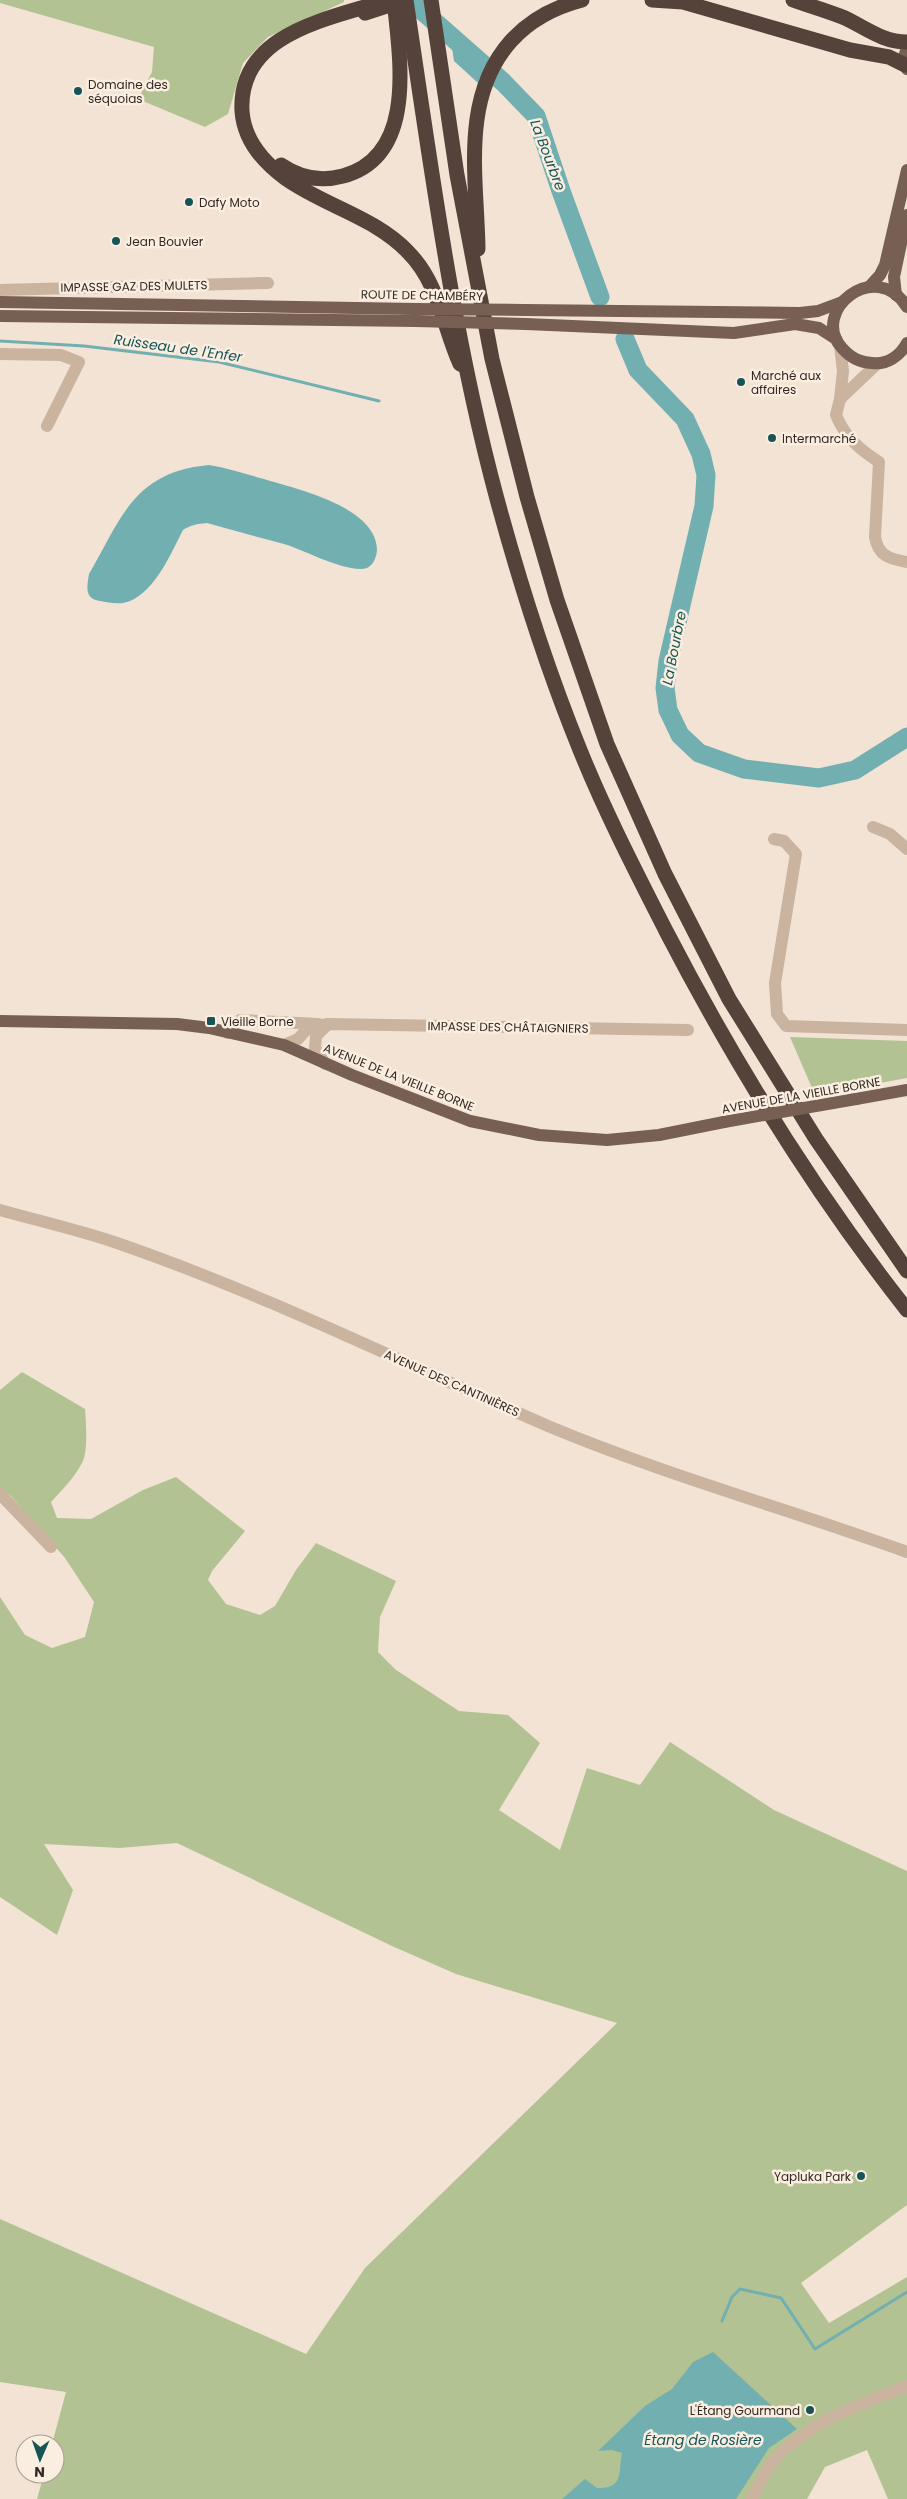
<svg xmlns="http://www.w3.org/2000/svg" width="907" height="2499" font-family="Poppins,sans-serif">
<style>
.green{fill:#b3c293}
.water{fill:#71afb1}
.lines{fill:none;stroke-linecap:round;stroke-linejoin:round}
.stream{stroke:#71afb1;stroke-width:3}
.river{stroke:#71afb1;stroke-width:19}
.minor{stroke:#cab39f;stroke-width:12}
.major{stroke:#775f53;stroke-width:12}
.highway{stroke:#55423a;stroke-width:15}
.major-bridge{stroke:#775f53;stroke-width:12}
.highway-bridge{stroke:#55423a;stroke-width:15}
.poi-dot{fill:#165457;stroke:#faeee0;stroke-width:2}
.labels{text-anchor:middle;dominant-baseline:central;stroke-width:5;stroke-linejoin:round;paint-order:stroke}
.poi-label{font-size:12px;fill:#332823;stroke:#faeee0;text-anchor:start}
.street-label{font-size:12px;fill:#332823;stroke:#faeee0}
.water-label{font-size:14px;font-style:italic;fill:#165457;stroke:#faeee0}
</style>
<rect width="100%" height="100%" fill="#f2e3d4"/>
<g class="green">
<polygon points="0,0 344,0 344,2 268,37 243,63 228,114 205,127 138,99 152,72 154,47 0,3"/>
<polygon points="790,1037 907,1041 907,1078 815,1095"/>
<path d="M22,1372L85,1409C86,1422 88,1448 83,1461C76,1476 62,1490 51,1502L57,1518L91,1519L143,1490L176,1477L245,1531L212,1571L208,1580L226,1604L260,1615L275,1606L296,1570L316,1543L396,1581L380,1617L378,1652L396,1670L459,1711L508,1715L540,1743L499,1810L560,1850L587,1768L640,1785L670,1742L774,1810L907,1871V2205L801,2283L829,2323L907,2277V2499H888L867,2450L825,2467L807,2499H37L44,2474H55V2444H52L66,2392L0,2382V2219L306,2354L365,2268L617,2023L456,1974L392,1946L177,1843L120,1848L44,1844L73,1890L57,1935L0,1897V1597L25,1635L52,1648L85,1637L94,1602L65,1558L11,1496L0,1489V1390Z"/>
</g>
<g class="water">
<polygon points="449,28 488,62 478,83 454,61"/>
<path d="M209,465C228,468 246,474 264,479C296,489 375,506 377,549C377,555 374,565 367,568C348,574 302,549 284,544C258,537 232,530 207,523C197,524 191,525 183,530C171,553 156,590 130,601C121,605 109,603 100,601C84,599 87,587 89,574C122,517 134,472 209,465Z"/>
<path d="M713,2352L797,2429L769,2448L736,2499H562L585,2479L597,2488C625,2489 618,2471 622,2453L612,2450L598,2451L645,2406L672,2389L693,2362Z"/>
</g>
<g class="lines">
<g class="stream">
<polyline points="0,341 84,346 219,362 379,401"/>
<polyline points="722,2321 732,2297 740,2289 781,2298 815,2349 907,2292"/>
</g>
<g class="river">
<polyline points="410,0 503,82 536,116 561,191 600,297"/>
<polyline points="625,339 638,370 685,419 701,454 706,475 704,506 668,661 665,688 668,710 680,735 699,753 744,769 819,778 855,770 907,737"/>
</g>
<g class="minor">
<polyline points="0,290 268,283"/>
<polyline points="840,346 843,371 840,399 877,364"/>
<polyline points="0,354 61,355 79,362 47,426"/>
<path d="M840,399L836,415C845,437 859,449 879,462L875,537C878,556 890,559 907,562"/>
<polyline points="873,827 890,834 907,849"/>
<polyline points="774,839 784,841 796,854 775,983 777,1014 786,1026 907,1030"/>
<polyline points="228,1033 240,1020 318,1024"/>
<polyline points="284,1045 298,1039 308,1028 328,1024 688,1030"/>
<polyline points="325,1064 315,1048 316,1036 328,1024"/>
<path d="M0,1210C39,1221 79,1230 117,1243C265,1294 405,1364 548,1426C665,1475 788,1509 907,1552"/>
<polyline points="0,1494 51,1547"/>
<path d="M752,2499C758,2488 763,2474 770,2465C804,2423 859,2405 907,2386"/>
</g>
<g class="major">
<polyline points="907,48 904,57 907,69"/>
<polyline points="869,287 880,275 885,265 907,170"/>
<polyline points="896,295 894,277 907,215"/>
<polyline points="0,302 414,309"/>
<path d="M907,307C876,257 809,311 842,348C851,358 859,362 872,363C887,365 900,356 907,343"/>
<polyline points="524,310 800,313 818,311 842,302"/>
<polyline points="0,316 416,321"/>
<polyline points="526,324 734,333 795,324 819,328 836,339"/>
<polyline points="0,1021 177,1024 209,1028 284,1045 352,1075 470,1121 539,1135 607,1140 659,1135 724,1122"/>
<polyline points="856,1099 907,1090"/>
</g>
<g class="highway">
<path d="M406,0C431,167 453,336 497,499C520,584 547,669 580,750C605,812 636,872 666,931C735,1064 814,1192 907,1310"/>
<polyline points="431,0 457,175 492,359 527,497 557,600 607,744 665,874 729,999 816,1139 907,1271"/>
<polyline points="652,0 683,2 850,50 889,57 905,65"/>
<path d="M793,0C810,6 828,11 845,18C866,28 883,42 907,42"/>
<path d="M378,3C323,20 238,36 242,111C244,140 262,161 285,178C324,206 375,217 408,252C439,283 443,326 460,364"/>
<path d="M281,165C300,178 321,182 343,176C417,156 400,59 394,0"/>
<path d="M478,249C477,179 460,98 511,41C530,20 555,7 582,0"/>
</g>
<g class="major-bridge">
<polyline points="414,309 524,310"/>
<polyline points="416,321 526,324"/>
<polyline points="724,1122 856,1099"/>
</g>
<polyline class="highway-bridge" points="365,13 405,0"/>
</g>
<g class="poi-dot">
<circle cx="78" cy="91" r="5"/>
<circle cx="189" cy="202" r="5"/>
<circle cx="116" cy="241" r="5"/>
<circle cx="741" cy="382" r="5"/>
<circle cx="772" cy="438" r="5"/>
<rect x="206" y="1016" width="10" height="10" rx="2.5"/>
<circle cx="861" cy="2176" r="5"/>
<circle cx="810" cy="2410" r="5"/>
</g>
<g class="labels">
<g class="poi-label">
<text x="88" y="84">Domaine des<tspan x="88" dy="14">séquoias</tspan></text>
<text x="199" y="202">Dafy Moto</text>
<text x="126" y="241">Jean Bouvier</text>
<text x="751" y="375">Marché aux<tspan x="751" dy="14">affaires</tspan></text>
<text x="782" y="438">Intermarché</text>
<text x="221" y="1021">Vieille Borne</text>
<text x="851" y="2176" text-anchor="end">Yapluka Park</text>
<text x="800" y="2410" text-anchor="end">L'Étang Gourmand</text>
</g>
<g class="street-label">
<text transform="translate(134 286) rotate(-1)">IMPASSE GAZ DES MULETS</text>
<text transform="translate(422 295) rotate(1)">ROUTE DE CHAMBÉRY</text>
<text transform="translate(508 1027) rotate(1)">IMPASSE DES CHÂTAIGNIERS</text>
<text transform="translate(399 1077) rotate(22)">AVENUE DE LA VIEILLE BORNE</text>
<text transform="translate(801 1095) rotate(-10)">AVENUE DE LA VIEILLE BORNE</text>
<text transform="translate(452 1383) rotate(24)">AVENUE DES CANTINIÈRES</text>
</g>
<g class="water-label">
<text transform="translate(548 155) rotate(69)">La Bourbre</text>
<text transform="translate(178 348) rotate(8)">Ruisseau de l'Enfer</text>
<text transform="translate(674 648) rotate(-79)">La Bourbre</text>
<text x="703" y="2440">Étang de Rosière</text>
</g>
</g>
<g transform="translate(40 2459) rotate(182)"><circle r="24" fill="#faeee0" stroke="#aa9f94"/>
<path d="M0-4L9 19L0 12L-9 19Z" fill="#165457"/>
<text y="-8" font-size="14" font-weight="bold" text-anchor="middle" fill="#332823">N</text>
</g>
</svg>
